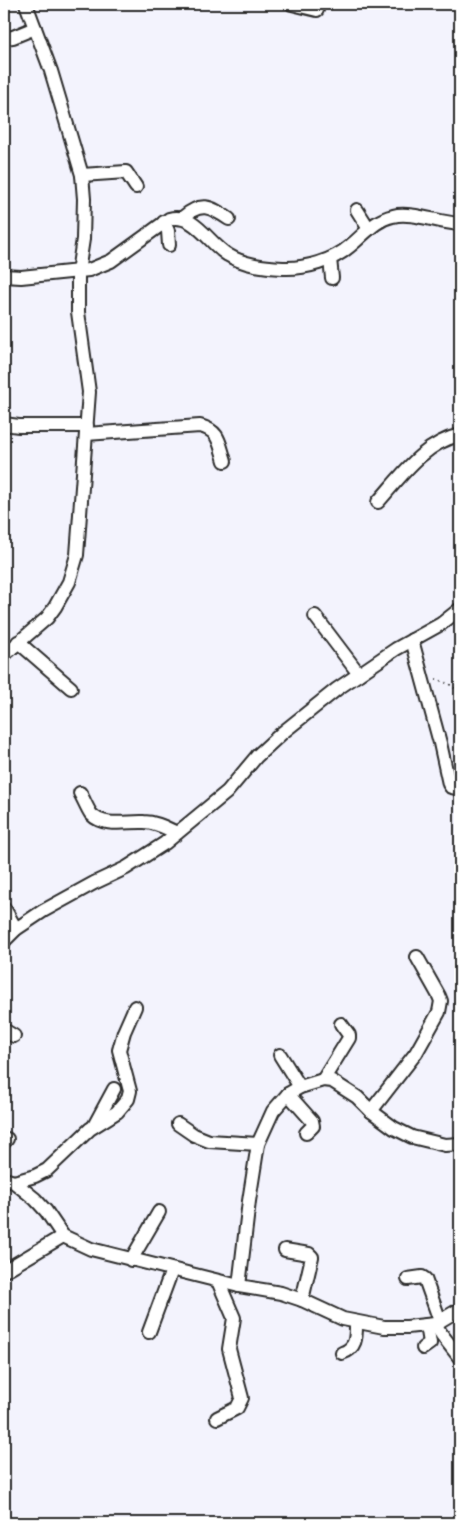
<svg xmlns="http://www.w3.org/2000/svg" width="464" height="1527" font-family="'Indie Flower',sans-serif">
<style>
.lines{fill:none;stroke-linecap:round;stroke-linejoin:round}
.minor-casing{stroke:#2b2b2b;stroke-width:16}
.path{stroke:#2b2b2b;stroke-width:2;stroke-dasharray:1 4;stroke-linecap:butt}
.minor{stroke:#fff;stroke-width:12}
</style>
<rect width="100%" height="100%" fill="#f3f3fd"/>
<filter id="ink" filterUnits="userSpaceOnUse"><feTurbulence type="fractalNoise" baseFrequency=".02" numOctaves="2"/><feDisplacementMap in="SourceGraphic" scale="10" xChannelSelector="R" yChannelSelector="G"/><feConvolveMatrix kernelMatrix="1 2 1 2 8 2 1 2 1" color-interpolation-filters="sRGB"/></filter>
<g filter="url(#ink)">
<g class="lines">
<defs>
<g id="minor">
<polyline points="292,4 317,10"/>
<polyline points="4,38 13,37 35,28"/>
<polyline points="82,175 126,172 136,187"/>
<polyline points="357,210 369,229"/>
<path d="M182,218C201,201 210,206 229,219"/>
<polyline points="164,222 168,231 169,245"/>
<polyline points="330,259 332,278"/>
<path d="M4,276L21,277L89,270L111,261L169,219C194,212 209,244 228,255C244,265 264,267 283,268C305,269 333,261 350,246C364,235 374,220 393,216C411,211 439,223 460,224"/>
<polyline points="4,424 19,426 87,426"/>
<path d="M86,434L200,426C220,431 219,443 225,461"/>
<path d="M378,502C402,475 424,443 460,435"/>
<polyline points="315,616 359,674"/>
<polyline points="412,640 440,743 449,784 451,787 460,789"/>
<polyline points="18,642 71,688"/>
<polyline points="4,655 47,618 55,607 69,582 77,555 89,392 78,312 78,272 83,239 84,199 82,175 51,71 26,4"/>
<path d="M80,793C84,800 87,808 91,814C104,828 128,821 144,822C156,822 166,828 177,833"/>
<polyline points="4,908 16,929"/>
<polyline points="4,941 16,929 43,911 94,883 126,868 165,843 227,792 257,756 282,733 337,689 396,649 441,624 460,609"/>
<polyline points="4,1030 14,1036"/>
<polyline points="280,1055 300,1087"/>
<polyline points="323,1080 349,1038 349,1035 341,1024"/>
<polyline points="288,1094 312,1121 313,1126 306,1133"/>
<polyline points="371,1111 416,1053 439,1012 441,1001 439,996 417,957"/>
<polyline points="178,1124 194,1135 209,1141 258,1144"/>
<polyline points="94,1126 114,1089"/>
<polyline points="4,1142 7,1139"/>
<polyline points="4,1179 14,1182 35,1199 46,1211 63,1236 91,1249 239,1286 281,1293 302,1300 343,1319 384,1327 407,1327 435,1324 460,1309"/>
<polyline points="14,1182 35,1176 47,1170 90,1129 117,1112 128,1099 130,1091 119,1050 124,1032 135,1007"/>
<polyline points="285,1250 309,1254 312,1257 302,1300"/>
<polyline points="131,1260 159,1212"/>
<polyline points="4,1271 63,1236"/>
<polyline points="408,1279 422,1277 425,1279 440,1321"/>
<polyline points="239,1286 249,1201 258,1144 273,1111 288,1094 300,1087 323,1080 332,1081 357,1097 371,1111 394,1128 412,1137 445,1145 460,1144"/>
<polyline points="435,1324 442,1335 460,1358"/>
<polyline points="149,1332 172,1270"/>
<polyline points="423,1348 430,1343 427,1325"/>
<path d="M342,1353C357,1348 356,1336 356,1323"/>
<polyline points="217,1418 237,1408 242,1398 229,1349 234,1318 218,1281"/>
</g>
</defs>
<use href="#minor" class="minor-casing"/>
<polyline class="path" points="436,679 449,684 460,692"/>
<use href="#minor" class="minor"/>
</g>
</g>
<rect width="464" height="1527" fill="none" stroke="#fff" stroke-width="20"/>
<rect x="10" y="10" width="444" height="1507" fill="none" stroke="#2b2b2b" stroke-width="2" filter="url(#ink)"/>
</svg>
